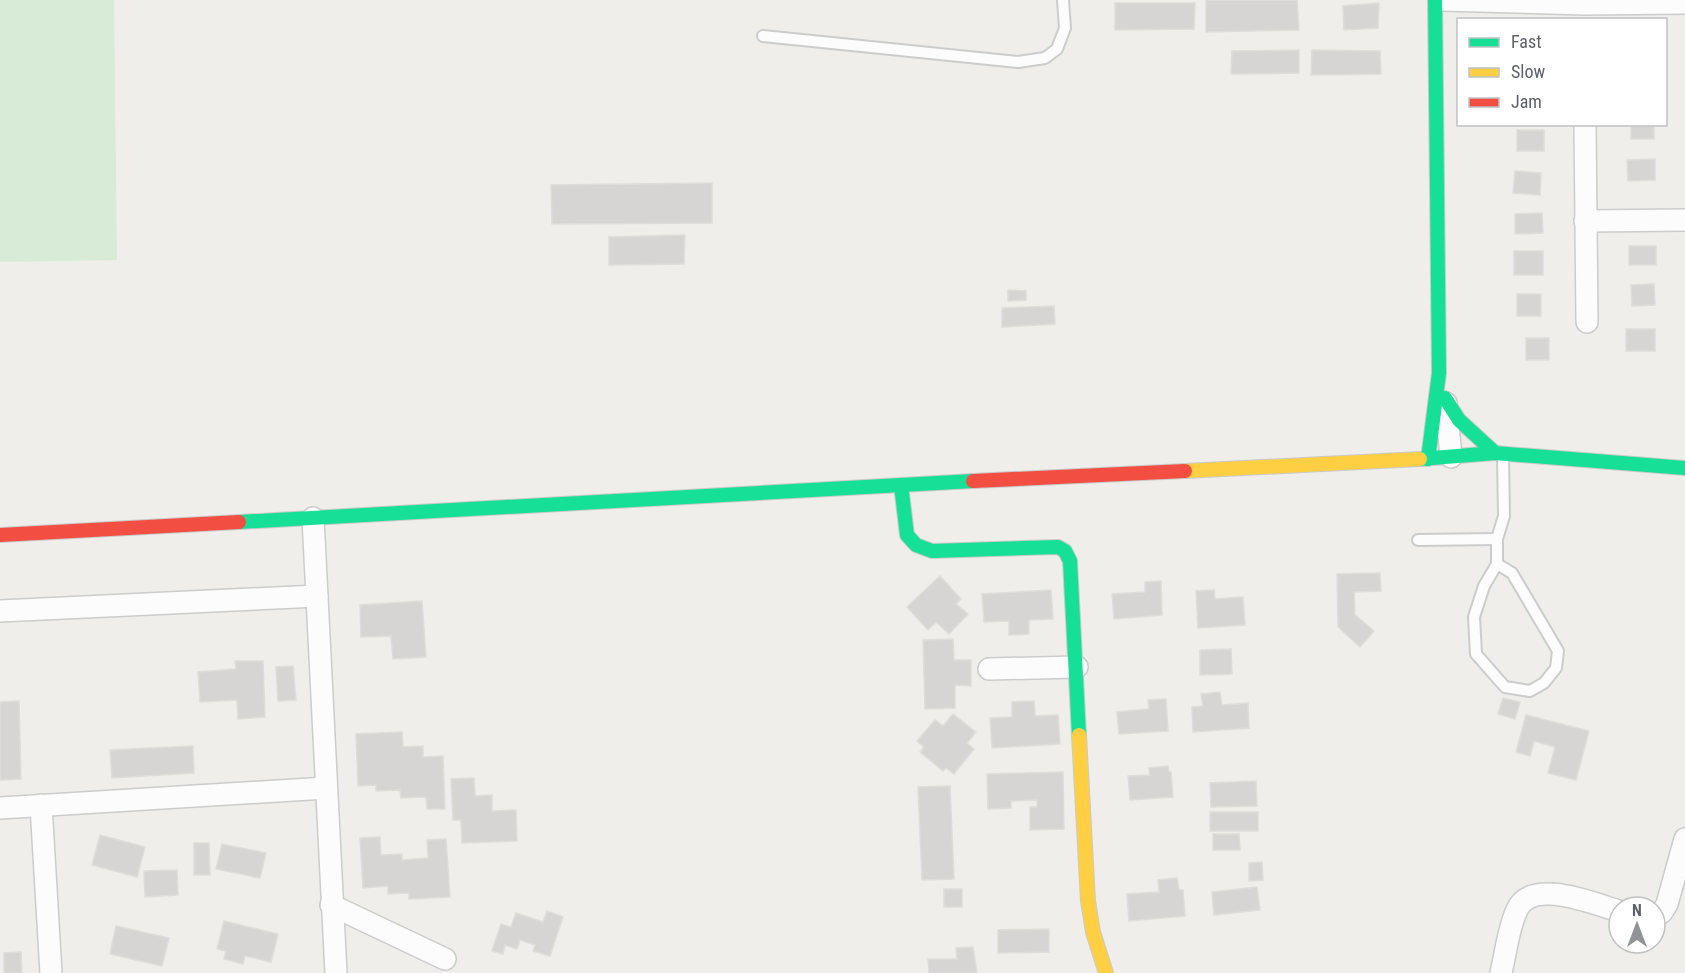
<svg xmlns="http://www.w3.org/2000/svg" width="1685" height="973" font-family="'Roboto Condensed',sans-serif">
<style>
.green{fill:#d8ebd6}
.building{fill:#d6d5d3;stroke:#deddd9;stroke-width:1.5}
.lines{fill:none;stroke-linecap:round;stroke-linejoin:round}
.lane-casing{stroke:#cbcccc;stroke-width:14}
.street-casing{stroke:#cbcccc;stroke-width:24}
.fast-casing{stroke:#cacacb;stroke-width:16}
.slow-casing{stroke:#cacacb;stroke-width:16}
.jam-casing{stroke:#cacacb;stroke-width:16}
.lane{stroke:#fdfcfc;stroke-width:10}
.street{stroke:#fdfcfc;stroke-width:21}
.fast{stroke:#16e098;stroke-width:14}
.slow{stroke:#ffcf43;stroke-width:14}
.jam{stroke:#f24e42;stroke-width:14}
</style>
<rect width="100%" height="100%" fill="#efeeea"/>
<polygon class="green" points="0,0 114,0 117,260 0,262"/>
<g class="building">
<polygon points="1206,0 1297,0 1299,30 1206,32"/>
<polygon points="1115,3 1195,3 1194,29 1115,30"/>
<polygon points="1379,3 1378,28 1344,30 1343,6"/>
<polygon points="1299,50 1299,73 1231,74 1232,51"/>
<polygon points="1312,50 1380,51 1381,74 1311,75"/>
<rect x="1631" y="124" width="23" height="15"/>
<rect x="1517" y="130" width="27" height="21"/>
<polygon points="1655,159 1655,180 1628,181 1627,160"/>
<polygon points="1515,171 1541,173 1540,195 1513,193"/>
<polygon points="712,183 712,223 552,224 551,185"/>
<polygon points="1542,213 1543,233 1515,234 1515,214"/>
<polygon points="685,235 684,264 609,265 609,237"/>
<rect x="1629" y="246" width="27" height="19"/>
<rect x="1514" y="251" width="29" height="24"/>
<polygon points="1654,284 1655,305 1632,306 1631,285"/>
<polygon points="1008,290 1026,291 1026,300 1008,301"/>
<rect x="1517" y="294" width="24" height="22"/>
<polygon points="1054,306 1055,324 1002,327 1002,308"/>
<rect x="1626" y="329" width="29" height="22"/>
<rect x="1526" y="338" width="23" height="22"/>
<polygon points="1380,573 1381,591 1354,592 1355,615 1374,631 1360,647 1338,627 1337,574"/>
<polygon points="940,576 961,599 956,604 968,614 949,634 936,622 928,630 907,607"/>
<polygon points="1161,581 1162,615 1114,619 1112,594 1145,592 1145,582"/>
<polygon points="1051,590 1053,619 1029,620 1029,634 1009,635 1009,621 984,622 982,594"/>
<polygon points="1214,590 1215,599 1243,597 1245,625 1198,628 1196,591"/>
<polygon points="422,601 426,657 393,659 391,636 361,637 360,605"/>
<polygon points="953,639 954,660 971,660 971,686 955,685 955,708 925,709 923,640"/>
<polygon points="1231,649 1232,674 1200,675 1200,650"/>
<polygon points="235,661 263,661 265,717 238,719 237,700 200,702 198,672 236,669"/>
<polygon points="293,666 296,700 278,701 276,667"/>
<polygon points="1220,692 1222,705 1248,703 1249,728 1193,732 1192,707 1203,706 1201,694"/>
<polygon points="1503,698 1520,702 1515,719 1498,714"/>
<polygon points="1166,699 1168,731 1119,734 1117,712 1149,709 1148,700"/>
<polygon points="19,701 21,779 0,780 0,702"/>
<polygon points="1034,701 1035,716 1058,715 1060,744 992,748 990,718 1012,717 1012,702"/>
<polygon points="953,714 976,732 967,743 974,749 954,774 946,768 943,771 920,752 924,747 917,741 935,720 943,726"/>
<polygon points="1526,715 1589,731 1576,780 1548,773 1555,747 1534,741 1530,756 1516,752"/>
<polygon points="402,732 403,747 423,746 423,757 443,756 445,809 427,809 426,797 401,798 400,790 376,791 376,785 358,786 356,734"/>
<polygon points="193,746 194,773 112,778 110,750"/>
<polygon points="1168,766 1169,772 1171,772 1173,797 1130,800 1128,776 1150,775 1149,768"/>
<polygon points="1063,772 1064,829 1030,830 1030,807 1037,807 1037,800 1011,801 1011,808 988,809 987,774"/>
<polygon points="474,778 475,796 492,795 492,811 516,810 517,841 462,843 461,820 453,820 451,779"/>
<polygon points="1256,781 1257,806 1211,807 1210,783"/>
<polygon points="950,786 954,879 922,880 918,787"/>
<rect x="1210" y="812" width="48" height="19"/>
<polygon points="1213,834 1239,834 1240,850 1213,850"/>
<polygon points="100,835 145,847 137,877 92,865"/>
<polygon points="380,837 381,855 402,854 402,860 428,858 427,840 446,839 450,897 409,899 409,893 388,894 388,886 363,888 360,838"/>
<polygon points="194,843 209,843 210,875 194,875"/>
<polygon points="222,844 266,853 260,878 216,869"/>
<polygon points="1262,862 1263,880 1249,881 1249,863"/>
<polygon points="177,870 178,895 145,897 144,871"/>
<polygon points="1177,878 1179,890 1183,890 1185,916 1129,921 1127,894 1159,892 1158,880"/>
<polygon points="1257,887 1260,910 1214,915 1212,892"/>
<rect x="944" y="889" width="18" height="18"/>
<polygon points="547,911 563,917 550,956 533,951 535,945 520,940 517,949 505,945 503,954 492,951 501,924 511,927 516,913 543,922"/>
<polygon points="224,921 278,934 271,962 245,956 243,964 224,959 226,951 217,949"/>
<polygon points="116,926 169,938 162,966 110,954"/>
<polygon points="1049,929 1049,952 998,953 998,930"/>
<polygon points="973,947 977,973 929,973 928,959 957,959 956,948"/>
<polygon points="21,952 22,973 4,973 4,953"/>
</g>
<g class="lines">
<defs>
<g id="lane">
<polyline points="763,36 1018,62 1045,58 1057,49 1065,28 1063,0"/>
<polyline points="1418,540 1497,539"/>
<polyline points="1497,564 1512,573 1558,651 1556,668 1544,683 1530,691 1505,687 1476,654 1474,617 1484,586 1497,564 1497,539 1504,516 1503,455"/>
</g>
<g id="street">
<polyline points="1442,0 1584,4 1685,3"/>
<polyline points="1585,124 1587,322"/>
<polyline points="1585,221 1685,220"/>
<polyline points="1446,403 1451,457"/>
<polyline points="313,518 336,973"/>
<polyline points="0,611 317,596"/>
<polyline points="989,669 1077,667"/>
<polyline points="41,805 51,973"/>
<polyline points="0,808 326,788"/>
<polyline points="331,905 445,959"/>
<polyline points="1655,917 1662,912 1667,904 1685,839"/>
<path d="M1501,973C1506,952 1508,929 1517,910C1531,877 1594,904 1619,911"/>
</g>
<g id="fast">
<polyline points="1445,398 1459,420 1495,453"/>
<polyline points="1420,459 1495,453 1685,468"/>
<polyline points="1428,459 1439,373 1435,0"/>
<polyline points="901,485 907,535 916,545 932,551 1058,547 1065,551 1070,561 1079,735"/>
<polyline points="239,522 973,481"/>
</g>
<g id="slow">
<polyline points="1185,471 1420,459"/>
<polyline points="1079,735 1088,901 1093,932 1106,973"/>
</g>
<g id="jam">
<polyline points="973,481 1185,471"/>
<polyline points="0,535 239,522"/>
</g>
</defs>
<use href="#lane" class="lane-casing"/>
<use href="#street" class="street-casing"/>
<use href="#fast" class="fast-casing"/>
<use href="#slow" class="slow-casing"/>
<use href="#jam" class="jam-casing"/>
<use href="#lane" class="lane"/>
<use href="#street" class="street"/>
<use href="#fast" class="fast"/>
<use href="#slow" class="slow"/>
<use href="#jam" class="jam"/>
</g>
<rect x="1457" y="18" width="210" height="108" fill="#ffffff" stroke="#bfc1c3" stroke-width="1.5"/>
<rect x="1469" y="38" width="30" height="9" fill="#16e098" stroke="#bfc1c3" stroke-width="1.5"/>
<text x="1511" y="48" font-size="18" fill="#5f6368">Fast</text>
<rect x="1469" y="68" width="30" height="9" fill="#ffcf43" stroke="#bfc1c3" stroke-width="1.5"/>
<text x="1511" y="78" font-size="18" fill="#5f6368">Slow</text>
<rect x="1469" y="98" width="30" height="9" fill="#f24e42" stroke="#bfc1c3" stroke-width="1.5"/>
<text x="1511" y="108" font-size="18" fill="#5f6368">Jam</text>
<g transform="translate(1637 925)"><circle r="28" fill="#ffffff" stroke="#bfc1c3" stroke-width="1.5"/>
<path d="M0-4.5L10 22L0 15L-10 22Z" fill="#919496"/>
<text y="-9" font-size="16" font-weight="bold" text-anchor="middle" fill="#5f6368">N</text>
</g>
</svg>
